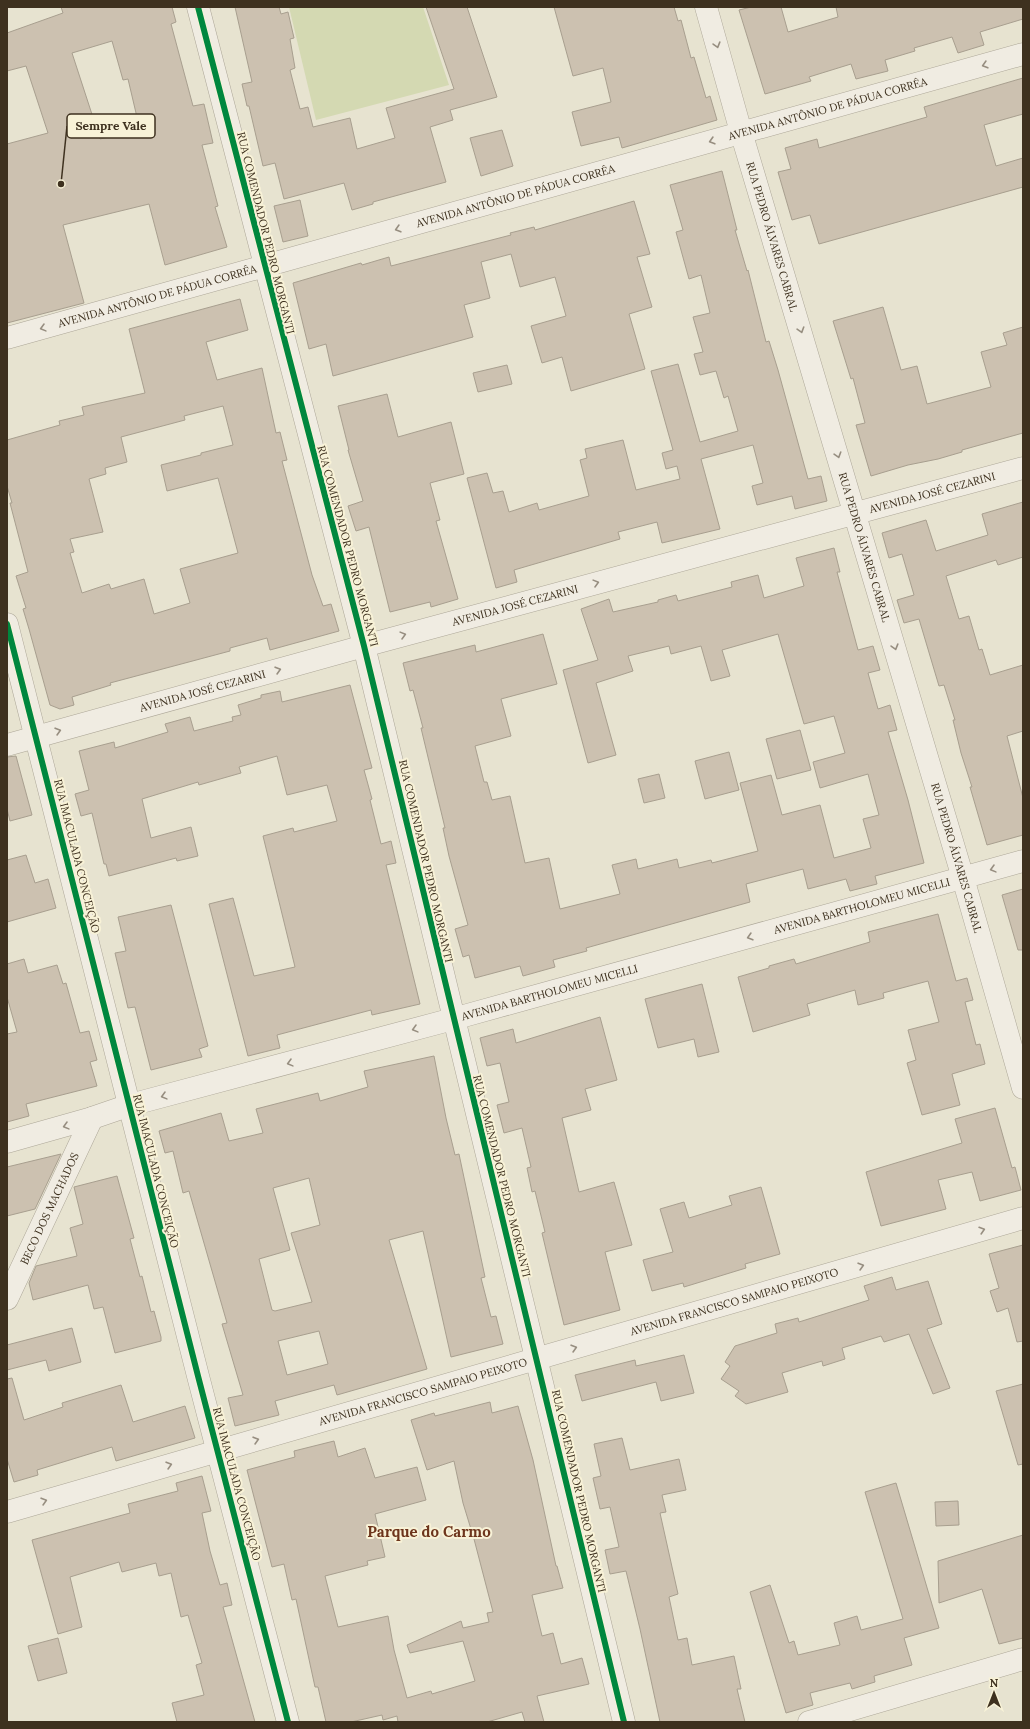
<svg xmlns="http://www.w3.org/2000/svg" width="1030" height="1729" font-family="Lora,serif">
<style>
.green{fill:#d4d9b2}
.building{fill:#ccc1b0;stroke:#a89f8f;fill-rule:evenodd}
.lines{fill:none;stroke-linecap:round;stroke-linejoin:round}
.minor-casing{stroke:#ada798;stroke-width:23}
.minor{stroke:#f0ece2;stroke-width:22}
.cycleway-casing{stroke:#f8f2d7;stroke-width:8}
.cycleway{stroke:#00873e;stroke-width:6}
.oneway{stroke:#978e80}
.labels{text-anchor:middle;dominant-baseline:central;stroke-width:4;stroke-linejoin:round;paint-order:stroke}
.street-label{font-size:11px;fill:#3e311f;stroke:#f8f2d7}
.district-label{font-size:15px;font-weight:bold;fill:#6d351c;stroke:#f8f2d7}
.leader{fill:none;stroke:#3e311f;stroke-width:1.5}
.callout-dot{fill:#3e311f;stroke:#f8f2d7;stroke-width:1.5}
.callout{fill:#f8f2d7;stroke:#3e311f;stroke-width:1.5}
.callout-label{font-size:12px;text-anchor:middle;font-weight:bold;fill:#3e311f}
</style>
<rect width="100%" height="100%" fill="#e7e3d0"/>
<polygon class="green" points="289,7 423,7 449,85 316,120"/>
<g class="building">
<path d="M61,7H172L176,22L171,24L193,106L204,104L213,143L202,145L218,206L215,207L227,247L165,265L149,204L63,225L84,303L7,323V144L48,133L26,66L7,71V33L63,13ZM112,41L123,80L128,79L140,130L100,139L72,53Z"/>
<polygon points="235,7 279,7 281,14 288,12 294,38 290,39 295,68 290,70 300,109 308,107 313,127 350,118 357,149 395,138 386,108 454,89 426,7 467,7 497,97 450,110 453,120 430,127 446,182 373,202 373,204 352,210 344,183 284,199 275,163 263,166 249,106 247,106 242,84 252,82"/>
<polygon points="554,7 674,7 678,21 681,20 691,58 694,57 706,98 710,96 717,120 622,148 619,137 581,146 572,112 611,102 603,68 573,76"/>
<polygon points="751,7 781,7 788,32 838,17 836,7 1023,7 1023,19 980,32 984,45 958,53 952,37 914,48 915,51 885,60 888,71 856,79 851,64 809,77 811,81 765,94 739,10"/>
<polygon points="1023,78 1023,114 984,125 996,166 1023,158 1023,187 819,244 810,215 792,220 778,172 791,169 785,148 817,139 819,148 927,117 924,107"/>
<polygon points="502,130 513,166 481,176 470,138"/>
<polygon points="722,171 737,230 735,230 747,271 748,270 766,342 769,341 778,370 808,479 821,476 827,501 795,509 792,496 757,505 752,486 763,483 753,445 701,459 720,529 662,543 657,522 618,532 620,539 514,570 517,582 496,588 467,478 487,473 493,493 503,491 509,512 537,503 539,510 589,496 580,460 587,458 585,449 623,440 636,490 680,479 677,466 666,469 662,453 673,450 651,371 678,364 700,442 738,431 728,396 724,398 716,371 700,375 694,354 703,352 693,317 710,313 701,275 689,279 676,232 683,230 670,185"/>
<polygon points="300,200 308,236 283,242 274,206"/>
<polygon points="634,201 650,254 637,257 652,307 629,314 645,369 571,391 562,357 542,363 531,326 566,316 555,277 520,287 511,254 481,262 490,298 464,305 473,337 333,376 326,344 309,349 293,283 361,263 362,265 389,257 391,266 511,235 510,233 534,227 535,230"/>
<path d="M240,299L248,330L206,342L217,380L262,368L276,433L280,432L287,460L282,461L312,575L323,606L331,604L339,631L270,650L267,638L230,648V651L110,683L111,685L72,697L74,705L60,709L50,705L29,629L23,609L26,608L16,576L28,572L10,503H12L7,486V440L60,425L59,421L84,415L82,407L145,393L129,329ZM223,406L233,445L201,453V455L161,465L167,491L218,478L238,553L180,569L190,603L154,614L144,579L111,589L109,584L82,593L70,553L74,552L70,539L103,532L89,479L106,474L105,468L127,462L121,437L185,420L184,416Z"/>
<polygon points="883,307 901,370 917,366 927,404 991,387 981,352 1007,345 1003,333 1023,327 1023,433 962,450 962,452 938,459 908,465 871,476 856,425 865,423 853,378 851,379 833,321"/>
<polygon points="507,365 512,384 478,392 473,373"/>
<polygon points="387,394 398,437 451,422 464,474 430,483 440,520 436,521 458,599 431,607 430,602 390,612 369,527 356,531 348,506 363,501 348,450 349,450 338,406"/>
<polygon points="1023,502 1023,557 998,565 996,560 946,576 959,619 969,616 979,650 982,649 990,675 1023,665 1023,731 1007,736 1023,798 1023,835 987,845 970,787 972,787 961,753 953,720 955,720 944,685 939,686 919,619 904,623 897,600 914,595 902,554 889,558 882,533 926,520 936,551 988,535 982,514"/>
<polygon points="834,548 840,572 837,572 858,650 873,646 880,670 868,673 878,709 890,705 897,730 888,732 908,800 924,863 875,876 877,884 850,891 846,879 808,889 803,869 746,884 750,902 586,948 587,951 553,960 555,967 523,976 520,966 475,978 469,955 463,957 455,929 468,925 449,856 443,828 445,828 421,728 423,728 413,690 410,691 403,663 475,645 476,652 543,634 557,684 501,699 511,736 475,746 484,782 487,782 492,800 510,796 525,863 549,858 560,909 620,894 612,865 636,859 638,869 677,859 679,868 711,860 712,863 758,851 740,783 771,775 782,815 820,805 834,858 871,848 863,819 879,815 868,774 820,788 813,762 845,753 834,716 804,724 778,634 722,650 730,676 711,681 701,646 671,654 669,646 628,656 633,671 596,683 616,755 588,763 563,670 598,660 581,609 609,599 613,612 658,602 658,600 676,595 678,601 732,587 731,582 758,575 764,598 804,586 796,558"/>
<polygon points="350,685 372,768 364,770 372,799 370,800 381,844 391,841 396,863 386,865 420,1004 372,1015 371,1010 277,1035 280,1048 248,1056 209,904 233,898 254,976 295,967 263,836 293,828 294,832 337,821 327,785 287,795 277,756 239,767 241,773 199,785 198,782 142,799 151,838 191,827 198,856 177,861 176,858 109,876 106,864 104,864 92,813 81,816 75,794 89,790 79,751 114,742 115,748 168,732 165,724 190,717 194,731 233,721 232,717 241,715 238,705 261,698 261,695 280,691 282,702"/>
<polygon points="800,730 811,770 777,779 766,739"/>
<polygon points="729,752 739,790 705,799 695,761"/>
<polygon points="16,756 32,815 10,821 7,809 7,757"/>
<polygon points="659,774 665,798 644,803 638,779"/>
<polygon points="26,855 35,883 48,879 56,908 7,922 7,860"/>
<polygon points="1023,889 1023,950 1018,950 1002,895"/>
<polygon points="171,905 208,1046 199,1049 202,1057 151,1070 135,1007 128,1008 115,953 126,951 118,917"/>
<polygon points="938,914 956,981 967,978 973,1000 965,1002 976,1045 980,1044 985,1064 952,1074 960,1105 922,1115 907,1063 916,1060 908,1030 939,1022 928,981 883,993 884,998 858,1005 855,990 807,1004 810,1015 753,1032 738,977 769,968 769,966 794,959 796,964 870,942 868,932"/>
<polygon points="24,959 28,973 57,965 63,984 66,983 80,1033 89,1031 97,1060 90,1062 97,1086 26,1104 29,1116 7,1122 7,1034 17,1032 7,997 7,964"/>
<polygon points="702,984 719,1052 698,1057 694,1039 658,1048 645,999"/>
<polygon points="600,1017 617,1080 585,1089 591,1110 562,1118 579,1192 614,1182 632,1245 605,1252 620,1310 564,1325 551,1271 542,1233 545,1232 535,1191 532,1192 527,1168 531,1167 522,1128 504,1133 497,1105 509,1102 500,1063 487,1066 480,1038 513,1029 516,1043"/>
<path d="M434,1056L446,1118L455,1155L459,1154L485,1277L481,1278L491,1317L496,1316L503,1344L451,1357L423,1231L389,1240L427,1369L337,1395L334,1385L275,1401L279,1415L235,1426L228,1398L243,1395L222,1324L227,1323L189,1191L183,1193L173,1151L165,1153L159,1131L221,1113L229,1141L263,1133L256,1109L318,1093L320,1101L368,1087L364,1071ZM309,1178L320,1225L291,1233L312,1302L275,1311L272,1310L259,1259L290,1250L273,1188ZM319,1331L328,1364L287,1375L278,1341Z"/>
<polygon points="995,1108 1012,1168 1015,1167 1021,1190 980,1201 972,1172 938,1180 946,1209 881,1226 866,1172 962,1143 955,1119"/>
<polygon points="61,1154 35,1209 7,1216 7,1167"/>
<polygon points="117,1176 134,1238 130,1239 140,1277 142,1276 151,1312 154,1311 161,1337 161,1341 115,1353 103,1307 94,1309 88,1285 33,1300 29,1283 36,1266 77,1256 70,1228 83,1224 74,1187"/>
<polygon points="761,1187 780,1254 745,1264 746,1268 684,1287 683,1283 652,1291 643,1260 673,1252 660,1209 684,1202 689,1218 732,1205 729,1196"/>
<polygon points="1023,1245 1023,1341 1017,1342 1008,1308 997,1312 990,1291 999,1288 989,1254"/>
<polygon points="892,1277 896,1290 928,1281 942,1324 927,1329 950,1388 933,1394 909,1334 884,1342 881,1336 842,1348 845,1359 823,1366 822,1361 782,1373 788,1392 746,1404 735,1396 739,1391 721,1379 730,1366 725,1362 735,1346 777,1333 775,1324 798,1318 799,1322 869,1300 864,1286"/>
<polygon points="72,1328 81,1362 49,1371 46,1360 7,1370 7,1345"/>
<polygon points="684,1355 694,1393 661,1401 656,1382 582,1401 575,1375 635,1360 636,1366"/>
<polygon points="12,1378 24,1420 63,1407 62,1403 121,1385 133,1422 185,1406 195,1438 116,1461 112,1447 37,1470 38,1475 14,1482 7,1459 7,1379"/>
<polygon points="1023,1384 1023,1464 1018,1465 996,1391"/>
<polygon points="490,1402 492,1413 518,1406 533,1460 556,1566 557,1566 563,1588 532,1595 542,1636 553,1633 561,1664 582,1658 589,1684 537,1696 544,1722 525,1722 522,1712 487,1722 398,1722 397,1716 383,1720 382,1715 351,1722 326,1722 318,1687 315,1687 296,1599 292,1600 284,1564 272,1567 247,1470 295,1457 294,1451 334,1441 338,1457 365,1448 375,1478 417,1467 426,1500 375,1514 385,1557 367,1561 368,1565 325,1576 338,1627 388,1616 394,1650 407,1698 431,1691 432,1694 475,1681 463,1641 410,1653 407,1645 461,1621 463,1628 489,1622 487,1613 493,1612 474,1539 463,1503 454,1461 427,1470 411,1420 434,1413 435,1416"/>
<polygon points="622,1438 630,1470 679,1459 686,1490 662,1495 666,1512 660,1513 678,1594 669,1597 678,1640 687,1638 692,1665 734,1656 741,1689 737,1689 745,1722 660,1722 640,1629 626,1571 610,1574 605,1550 619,1547 610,1507 600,1509 593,1478 601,1476 594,1444"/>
<polygon points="202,1476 211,1511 202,1513 210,1551 220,1585 227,1583 232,1605 223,1607 255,1722 177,1722 172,1703 204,1695 196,1665 202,1663 188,1615 181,1617 171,1573 159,1576 156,1563 122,1572 119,1562 70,1577 82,1627 58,1634 32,1540 130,1513 128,1504 178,1491 176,1483"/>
<polygon points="896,1483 939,1628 904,1638 912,1665 874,1676 875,1682 852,1689 850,1683 810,1693 813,1705 786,1713 750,1592 770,1585 789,1643 794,1641 798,1655 840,1645 834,1623 857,1616 861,1630 903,1619 865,1492"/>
<polygon points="958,1501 959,1525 936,1526 935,1502"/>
<polygon points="1023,1535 1023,1638 999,1644 982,1589 939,1603 938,1561"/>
<polygon points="58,1638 67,1673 38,1681 28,1646"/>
</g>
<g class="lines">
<defs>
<g id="minor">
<polyline points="198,7 364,646 624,1722"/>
<path id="s1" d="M706,7L741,132L963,878L1023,1088"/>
<path id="s2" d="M7,338L1023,54"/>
<polyline points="7,624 198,1376 288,1722"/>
<path id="s3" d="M7,745L364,646L1023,468"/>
<path id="s4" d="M7,1142L92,1118L130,1105L453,1019L1023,861"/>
<path id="s5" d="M7,1299L92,1118"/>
<path id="s6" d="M7,1512L1023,1218"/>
<polyline points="809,1722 1023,1659"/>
</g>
</defs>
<use href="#minor" class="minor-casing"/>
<use href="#minor" class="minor"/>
<defs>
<g id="cycleway">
<polyline points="198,7 364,646 624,1722"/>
<polyline points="7,624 198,1376 288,1722"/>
</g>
</defs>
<use href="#cycleway" class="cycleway-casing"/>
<use href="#cycleway" class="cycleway"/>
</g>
<defs><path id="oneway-chevron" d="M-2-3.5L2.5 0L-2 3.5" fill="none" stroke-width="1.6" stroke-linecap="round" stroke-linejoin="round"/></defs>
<g class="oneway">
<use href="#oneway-chevron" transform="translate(717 45) rotate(74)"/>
<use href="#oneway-chevron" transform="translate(985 65) rotate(164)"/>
<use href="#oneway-chevron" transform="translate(712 141) rotate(164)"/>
<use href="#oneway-chevron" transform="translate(398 229) rotate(164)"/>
<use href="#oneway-chevron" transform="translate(43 328) rotate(165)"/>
<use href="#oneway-chevron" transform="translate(801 330) rotate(73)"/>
<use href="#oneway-chevron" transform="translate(838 455) rotate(73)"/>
<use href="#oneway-chevron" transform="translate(596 583) rotate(-15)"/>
<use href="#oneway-chevron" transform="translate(403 635) rotate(-15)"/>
<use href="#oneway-chevron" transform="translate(895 647) rotate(74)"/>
<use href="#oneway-chevron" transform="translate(278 670) rotate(-16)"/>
<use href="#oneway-chevron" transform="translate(58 731) rotate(-16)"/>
<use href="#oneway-chevron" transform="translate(993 869) rotate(165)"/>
<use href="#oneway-chevron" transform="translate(750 937) rotate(164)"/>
<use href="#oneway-chevron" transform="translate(415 1029) rotate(165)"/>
<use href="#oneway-chevron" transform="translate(290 1063) rotate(165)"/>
<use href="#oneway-chevron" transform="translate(164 1096) rotate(165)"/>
<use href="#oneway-chevron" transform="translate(66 1126) rotate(165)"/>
<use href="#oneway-chevron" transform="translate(982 1230) rotate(-17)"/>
<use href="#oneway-chevron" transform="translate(861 1266) rotate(-16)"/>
<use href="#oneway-chevron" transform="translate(574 1348) rotate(-16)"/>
<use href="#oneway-chevron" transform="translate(256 1440) rotate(-16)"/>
<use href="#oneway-chevron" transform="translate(169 1465) rotate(-16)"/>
<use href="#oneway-chevron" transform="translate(44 1501) rotate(-16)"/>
</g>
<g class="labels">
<g class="street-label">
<text stroke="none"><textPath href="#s2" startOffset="852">AVENIDA ANTÔNIO DE PÁDUA CORRÊA</textPath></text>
<text stroke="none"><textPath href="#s2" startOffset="528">AVENIDA ANTÔNIO DE PÁDUA CORRÊA</textPath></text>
<text transform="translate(266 233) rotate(76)">RUA COMENDADOR PEDRO MORGANTI</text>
<text stroke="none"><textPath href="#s1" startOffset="239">RUA PEDRO ÁLVARES CABRAL</textPath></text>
<text stroke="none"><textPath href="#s2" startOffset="156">AVENIDA ANTÔNIO DE PÁDUA CORRÊA</textPath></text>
<text stroke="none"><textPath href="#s3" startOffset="959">AVENIDA JOSÉ CEZARINI</textPath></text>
<text transform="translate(348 546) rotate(75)">RUA COMENDADOR PEDRO MORGANTI</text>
<text stroke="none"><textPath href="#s1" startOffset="563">RUA PEDRO ÁLVARES CABRAL</textPath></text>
<text stroke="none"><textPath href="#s3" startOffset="527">AVENIDA JOSÉ CEZARINI</textPath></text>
<text stroke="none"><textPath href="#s3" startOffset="203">AVENIDA JOSÉ CEZARINI</textPath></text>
<text transform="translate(77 856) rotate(76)">RUA IMACULADA CONCEIÇÃO</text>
<text stroke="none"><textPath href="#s1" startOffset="887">RUA PEDRO ÁLVARES CABRAL</textPath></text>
<text transform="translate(426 861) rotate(77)">RUA COMENDADOR PEDRO MORGANTI</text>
<text stroke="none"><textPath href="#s4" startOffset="887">AVENIDA BARTHOLOMEU MICELLI</textPath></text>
<text stroke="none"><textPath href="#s4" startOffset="563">AVENIDA BARTHOLOMEU MICELLI</textPath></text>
<text transform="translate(156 1171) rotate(76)">RUA IMACULADA CONCEIÇÃO</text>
<text transform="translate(502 1176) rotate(76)">RUA COMENDADOR PEDRO MORGANTI</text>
<text stroke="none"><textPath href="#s5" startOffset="100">BECO DOS MACHADOS</textPath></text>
<text stroke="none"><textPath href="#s6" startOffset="757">AVENIDA FRANCISCO SAMPAIO PEIXOTO</textPath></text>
<text stroke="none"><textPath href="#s6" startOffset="433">AVENIDA FRANCISCO SAMPAIO PEIXOTO</textPath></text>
<text transform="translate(237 1484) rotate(75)">RUA IMACULADA CONCEIÇÃO</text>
<text transform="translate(579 1491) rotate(77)">RUA COMENDADOR PEDRO MORGANTI</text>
</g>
<g class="district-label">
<text x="429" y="1531">Parque do Carmo</text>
</g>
</g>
<path class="leader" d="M61 184L67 126"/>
<circle class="callout-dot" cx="61" cy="184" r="4"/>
<rect class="callout" x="67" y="114" width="88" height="24" rx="4"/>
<g class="callout-label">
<text x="111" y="130">Sempre Vale</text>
</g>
<rect width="1030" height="1729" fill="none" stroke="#3e311f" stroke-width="16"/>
<g transform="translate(994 1693)" stroke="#f8f2d7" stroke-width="3" paint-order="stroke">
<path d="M0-3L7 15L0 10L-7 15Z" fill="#3e311f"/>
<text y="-6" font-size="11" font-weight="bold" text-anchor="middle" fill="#3e311f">N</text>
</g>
</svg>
